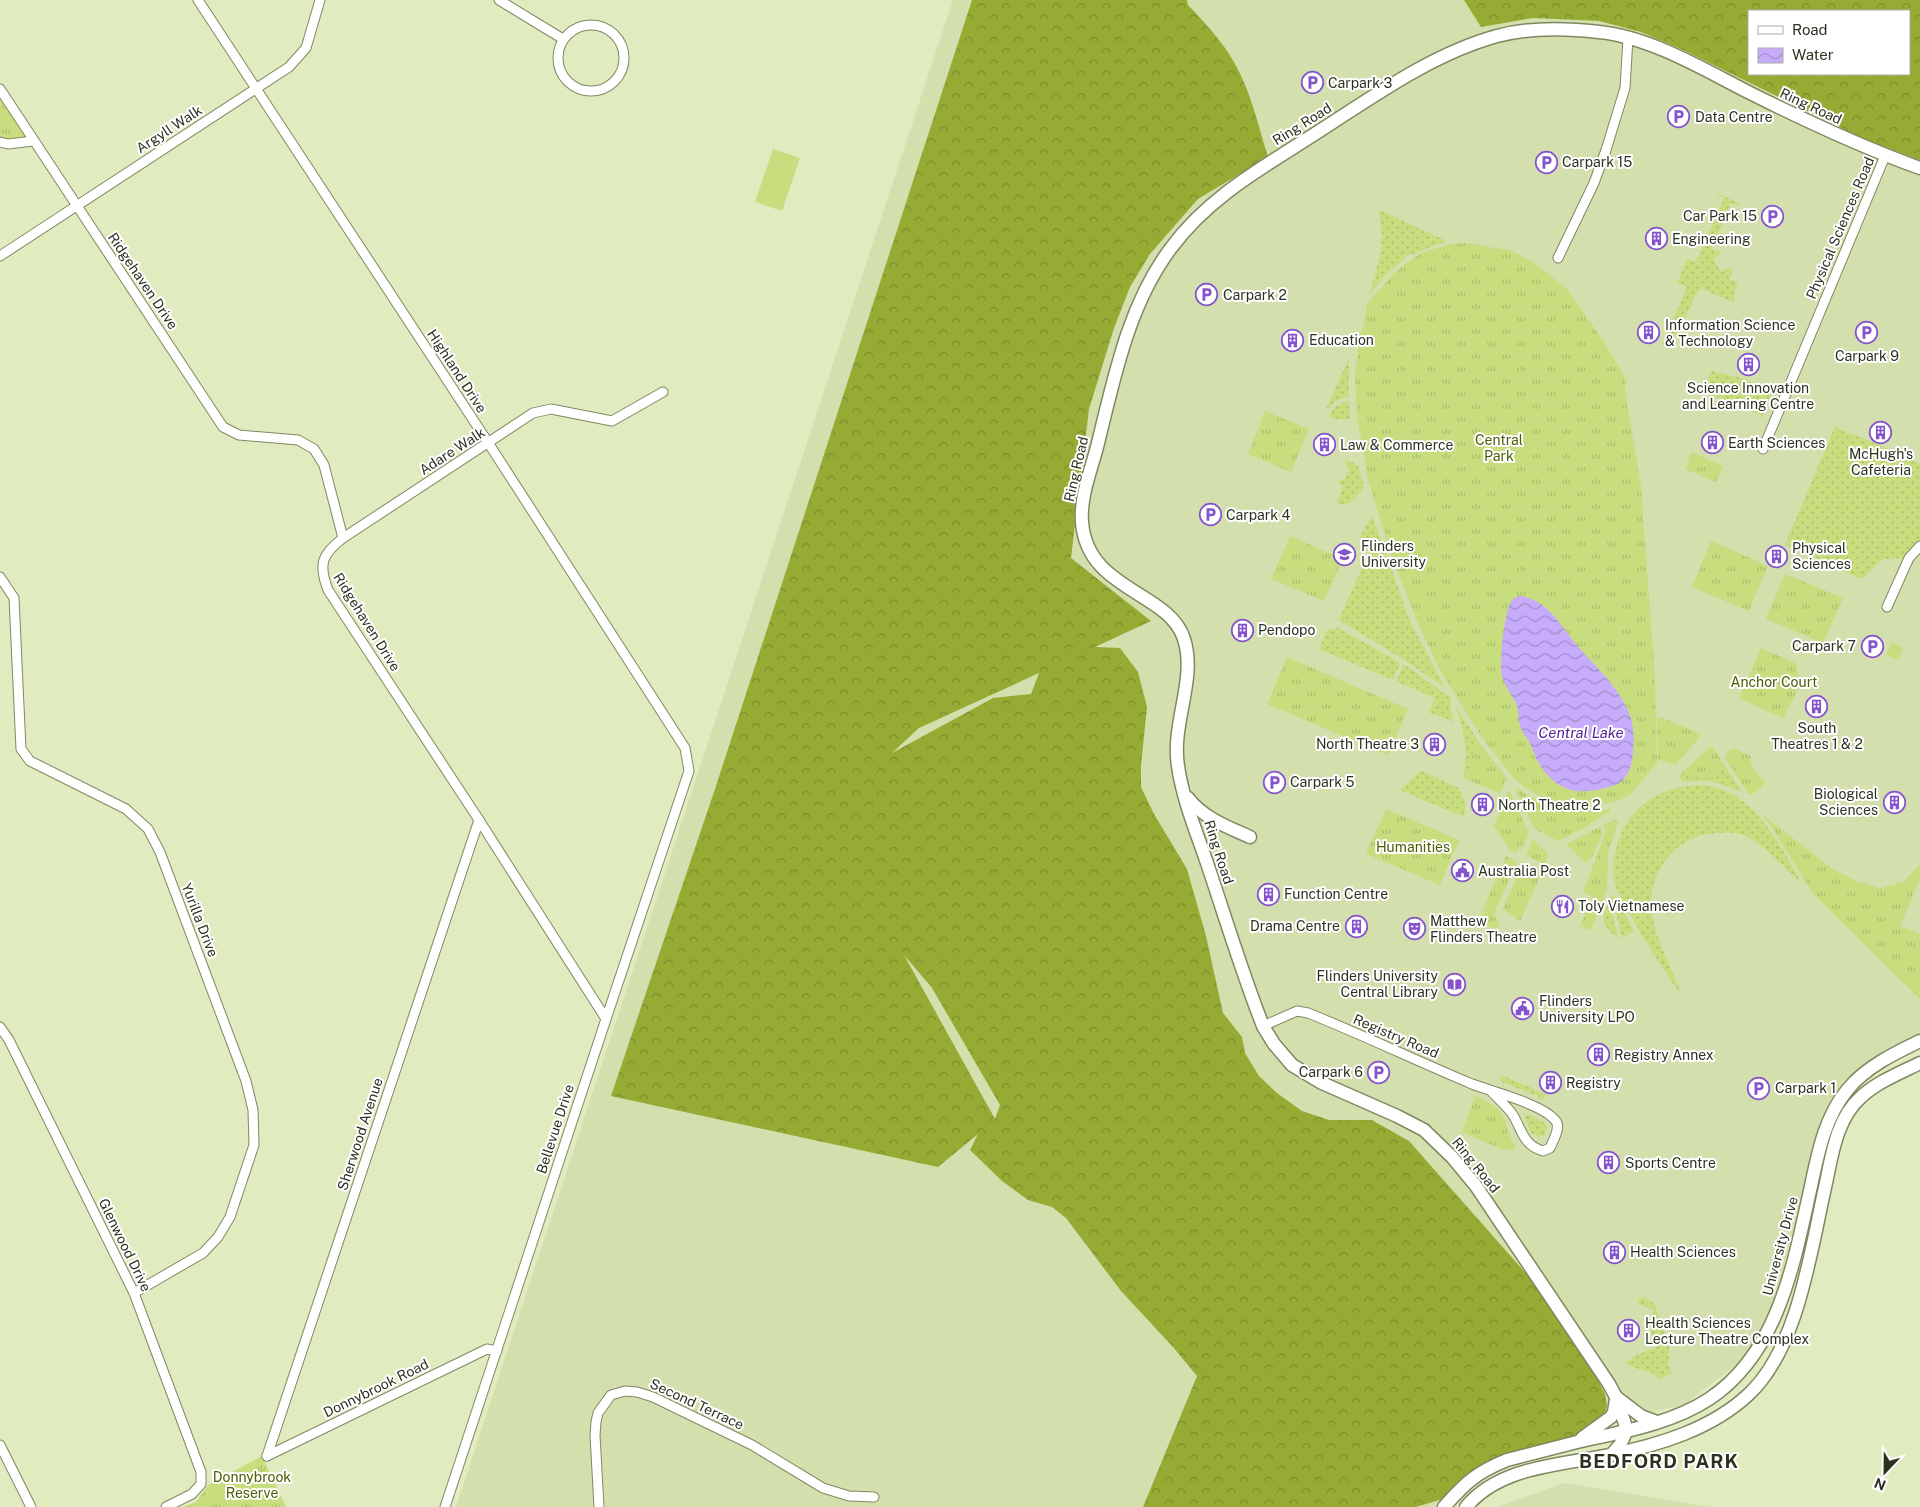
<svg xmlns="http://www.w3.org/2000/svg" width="1920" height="1507" font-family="'Public Sans',sans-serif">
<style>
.built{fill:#d4dfae;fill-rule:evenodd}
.grass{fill:url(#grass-tufts)}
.forest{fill:url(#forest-crowns);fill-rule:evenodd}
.garden{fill:url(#garden-dots)}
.pitch{fill:#c8dd7d}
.water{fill:url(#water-waves)}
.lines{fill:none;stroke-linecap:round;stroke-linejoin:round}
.street-casing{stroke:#7f8961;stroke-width:11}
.secondary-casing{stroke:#7f8961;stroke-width:15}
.street{stroke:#fff;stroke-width:9}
.secondary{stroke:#fff;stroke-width:12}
.labels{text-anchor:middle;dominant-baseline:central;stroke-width:4;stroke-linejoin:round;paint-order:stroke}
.poi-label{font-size:14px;fill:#2d3120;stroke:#fff;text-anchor:start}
.street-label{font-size:14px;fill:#2d3120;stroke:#fff}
.park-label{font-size:14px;fill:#4e5c03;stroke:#fff}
.water-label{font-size:15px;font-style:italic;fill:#541f91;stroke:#fff}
.district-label{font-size:19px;font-weight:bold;letter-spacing:1px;fill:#2d3120;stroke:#fff}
</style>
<defs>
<pattern id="grass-tufts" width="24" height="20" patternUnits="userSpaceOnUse" patternTransform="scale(1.25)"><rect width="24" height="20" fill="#c8dd7d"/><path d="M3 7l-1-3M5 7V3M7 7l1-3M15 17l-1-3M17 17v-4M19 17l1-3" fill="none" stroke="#acbe6c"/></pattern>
<pattern id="forest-crowns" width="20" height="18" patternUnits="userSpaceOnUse" patternTransform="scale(1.25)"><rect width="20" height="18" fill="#96ab34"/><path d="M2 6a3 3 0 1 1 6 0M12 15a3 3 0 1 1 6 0" fill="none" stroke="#7b8c2c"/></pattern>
<pattern id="garden-dots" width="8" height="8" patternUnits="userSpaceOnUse" patternTransform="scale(1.25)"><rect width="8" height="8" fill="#c8dd7d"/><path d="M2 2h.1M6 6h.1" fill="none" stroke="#acbe6c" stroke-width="1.8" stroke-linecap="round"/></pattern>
<pattern id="water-waves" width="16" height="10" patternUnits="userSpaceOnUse" patternTransform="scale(1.25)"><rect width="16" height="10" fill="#c7acfc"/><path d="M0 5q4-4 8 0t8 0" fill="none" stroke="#a28dcc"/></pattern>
</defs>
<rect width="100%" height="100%" fill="#e0ebc0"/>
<g class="built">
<path d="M953,0H1920V1034L1872,1059L1845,1080L1830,1104L1816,1142L1778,1291L1766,1320L1753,1344L1736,1365L1685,1404L1496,1450L1440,1507H456ZM1749,11H1909V74H1749Z"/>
<polygon points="1564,1483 1711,1507 1498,1507"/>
</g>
<g class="grass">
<polygon points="0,89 33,141 0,142"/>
<polygon points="1468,243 1512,251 1533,262 1567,289 1604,342 1622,372 1626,381 1625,391 1641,487 1655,679 1657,763 1632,793 1620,800 1600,805 1570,806 1543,798 1524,787 1512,776 1486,743 1462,706 1438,666 1417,621 1391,554 1368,480 1363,449 1357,418 1355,376 1360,334 1364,325 1367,304 1396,271 1421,253 1451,244"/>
<polygon points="1265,411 1309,429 1291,472 1248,454"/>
<polygon points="1692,452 1723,466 1716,482 1685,469"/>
<polygon points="1290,536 1343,559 1324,601 1271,579"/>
<polygon points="1711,541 1768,566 1749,611 1692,587"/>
<polygon points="1785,574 1843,598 1823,643 1766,619"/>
<polygon points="1761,648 1797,664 1796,668 1801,683 1783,718 1739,698"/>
<polygon points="1287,657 1408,709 1388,755 1267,704"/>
<polygon points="1661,717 1700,734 1698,739 1675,765 1658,760 1657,723 1657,719"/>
<path d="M1481,745L1507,778L1500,793L1465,779C1473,769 1467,748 1481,745Z"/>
<path d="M1712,746L1723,763C1723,766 1723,772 1720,775C1714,781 1699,777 1692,774L1687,768Z"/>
<path d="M1734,748L1751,756C1748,766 1758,775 1765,781C1762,788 1756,793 1749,795L1725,758L1728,751Z"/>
<path d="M1517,788C1546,809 1575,815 1610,809L1611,811L1584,828L1558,841L1535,829L1516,790Z"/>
<polygon points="1508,792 1510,792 1529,833 1520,855 1524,841 1518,853 1521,843 1516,853 1514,852 1515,849 1514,851 1510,851 1511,849 1509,849 1494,826"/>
<polygon points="1386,809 1459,840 1440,885 1366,854"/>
<polygon points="1760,813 1833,869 1856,881 1880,888 1903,882 1920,865 1920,879 1900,926 1920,934 1920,999 1813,894 1772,827"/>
<polygon points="1616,819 1618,822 1608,852 1607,890 1591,930 1580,926 1592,896 1583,892 1606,831 1603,825"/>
<polygon points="1600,827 1603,833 1591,859 1585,863 1566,844"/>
<polygon points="1534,840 1548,854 1545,865 1526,855 1532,841"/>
<polygon points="1506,856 1517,862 1494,914 1500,926 1494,929 1489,924 1490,928 1489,928 1482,917 1490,897 1481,916 1487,927 1480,916"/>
<polygon points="1523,862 1542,872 1520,921 1503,909"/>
<path d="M1475,1096C1484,1100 1497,1105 1502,1114C1508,1125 1507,1135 1516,1147L1511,1151L1508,1149L1505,1151L1462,1132Z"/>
<polygon points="262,1456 286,1507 184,1507 196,1502 208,1485"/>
</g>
<g class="forest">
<path d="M972,0H1187L1188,5C1205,23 1222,41 1234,62C1251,92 1258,125 1268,157L1198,199L1150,254L1130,287L1114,328L1089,409L1071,558L1151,621L1095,647L1120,648L1138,672L1147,707L1141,766V787L1154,814L1187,869L1206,936L1223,1013L1242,1037L1245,1053L1259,1076L1277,1093L1302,1111L1329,1120H1372L1409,1141L1568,1321L1605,1394L1607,1406L1605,1413L1576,1442L1507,1460L1453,1496L1416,1507H1143L1197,1376L1173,1347L1121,1291L1066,1218L1052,1207L1028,1200L1002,1181L970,1150L978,1134L938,1167L611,1096L715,789ZM1039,673L1031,694L993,698L892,753L919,728ZM904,955L932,988L1000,1105L995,1119Z"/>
<path d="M1464,0H1920V160L1864,139L1681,49L1641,32L1599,21L1533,18L1481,27ZM1749,11H1909V74H1749Z"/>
</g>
<g class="garden">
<polygon points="1718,193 1740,204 1740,206 1731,203 1712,249 1720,252 1719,255 1713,259 1721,272 1728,268 1733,270 1729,279 1738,283 1734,293 1735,301 1732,302 1701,288 1696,294 1671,348 1662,344 1687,287 1677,283 1687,259 1696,262 1724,198 1716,194"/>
<polygon points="1379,210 1447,241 1407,256 1387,274 1370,294 1381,251 1382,236"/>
<polygon points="1349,358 1349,396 1336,401 1326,410"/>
<polygon points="1712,371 1749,380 1759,391 1772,393 1763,416 1702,391"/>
<polygon points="1346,401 1349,401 1350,419 1335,419 1329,416 1335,407"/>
<polygon points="1835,427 1889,449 1920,464 1920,546 1909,558 1883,559 1862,579 1785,545"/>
<path d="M1346,460L1358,465L1364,487C1356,496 1351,509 1337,503L1343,487L1339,482L1341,479L1344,480L1349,469L1345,462Z"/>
<polygon points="1373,518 1410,621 1445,688 1406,661 1339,620 1371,547 1363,543 1360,536 1370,519"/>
<polygon points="1337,627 1400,663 1393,680 1319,649 1328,628 1335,630"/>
<polygon points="1404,664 1451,698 1450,706 1454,722 1429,712 1435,698 1396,681"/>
<path d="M1455,705L1481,745C1467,749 1473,769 1465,779L1463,777C1469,753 1464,729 1455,705Z"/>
<path d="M1723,763L1742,792L1712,781H1682L1679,776L1687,768C1694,778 1712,782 1721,773Z"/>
<polygon points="1421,771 1459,788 1466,804 1464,817 1399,790"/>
<path d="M1703,785C1711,787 1719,788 1726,791C1762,808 1784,851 1802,884C1787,870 1762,843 1744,835C1736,832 1727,832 1718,833C1682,834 1654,862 1651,898C1649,929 1672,967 1682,996C1664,971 1647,945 1632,918C1626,907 1619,896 1615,884C1612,872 1613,861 1616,850C1625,807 1661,785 1703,785Z"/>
<path d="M1615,896L1634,931L1622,938C1618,924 1617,909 1610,897Z"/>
<path d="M1608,904C1612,908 1615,929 1618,937C1603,928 1600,920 1608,904Z"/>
<polygon points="1502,1075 1547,1095 1543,1100 1538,1098 1538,1095 1532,1094 1502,1082 1500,1080"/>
<polygon points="1527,1114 1545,1123 1547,1127 1545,1135 1538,1137 1531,1133 1525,1117"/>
<path d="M1642,1297L1651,1301L1655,1305L1669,1347L1668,1365L1672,1373L1660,1380C1650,1367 1638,1373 1625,1362L1632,1359V1357L1657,1347L1649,1326L1654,1310L1639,1304L1638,1300Z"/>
</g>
<g class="pitch">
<polygon points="773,149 800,158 782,211 755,202"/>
<polygon points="1891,642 1903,648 1898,660 1886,655"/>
</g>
<path class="water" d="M1520,596C1528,597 1535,600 1541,604C1555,614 1565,631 1576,644C1595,667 1620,687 1630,716C1635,730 1634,747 1632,761C1629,773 1624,783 1612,786C1579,797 1556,792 1538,762C1534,755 1533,748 1529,741C1526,736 1521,732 1520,725C1518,719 1519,712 1517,706C1513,695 1505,688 1502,676C1499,664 1504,613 1511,602C1514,598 1516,597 1520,596Z"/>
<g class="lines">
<defs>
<g id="street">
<polyline points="198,0 489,444 685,748 689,771 606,1019 445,1507"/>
<polyline points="499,0 563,39"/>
<circle cx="591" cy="58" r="33"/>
<path d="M0,89L223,427L239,435L298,440L314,449L324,465L343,538C322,554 318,564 328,590L479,820L606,1019"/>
<polyline points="0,142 8,144 33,141"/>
<polyline points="0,256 289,67 306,48 320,0"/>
<polyline points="1558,258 1594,183 1606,150 1625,88 1628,38"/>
<polyline points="1763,449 1885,156"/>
<polyline points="343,538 533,413 551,409 612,421 663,392"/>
<polyline points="0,577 14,598 21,749 30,761 126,809 148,829 160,852 246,1081 253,1110 254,1145 230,1217 218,1237 203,1253 134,1293"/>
<polyline points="1887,607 1909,558 1920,546"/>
<path d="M1263,1026L1297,1011L1308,1013C1363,1035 1417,1061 1472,1084C1493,1092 1542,1104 1555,1120C1562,1127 1553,1140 1550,1148L1543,1151C1523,1145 1522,1130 1513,1115C1507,1106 1498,1099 1491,1091"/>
<polyline points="0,1027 9,1040 134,1293 201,1472 201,1484 192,1494 166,1507"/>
<polyline points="0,1445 31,1507"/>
<polyline points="267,1456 479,820"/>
<polyline points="267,1456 487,1349 497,1351"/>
<polyline points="599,1507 595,1435 596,1422 598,1413 611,1395 625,1391 637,1392 653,1397 752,1445 823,1488 849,1496 874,1497"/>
</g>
<g id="secondary">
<path d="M1188,798C1203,818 1228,827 1250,837"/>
<polyline points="1616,1397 1641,1416 1657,1422"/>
<polyline points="1582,1438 1611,1417 1614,1412 1616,1399"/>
<path d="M1611,1455L1620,1445L1627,1430L1616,1397L1609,1384L1476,1186L1452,1157L1424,1130L1397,1116L1322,1083L1292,1065L1274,1044L1263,1026C1243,975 1227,923 1210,872C1199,838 1183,802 1178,766C1171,724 1197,679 1184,639C1169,591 1087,591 1082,522C1080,497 1091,470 1097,447C1114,379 1128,305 1171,248C1211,194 1269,164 1324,128C1378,93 1435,53 1497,36C1530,27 1565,28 1599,32C1650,37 1703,69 1748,92C1804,120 1861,147 1920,168"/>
<path d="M1444,1507C1465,1483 1477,1472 1507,1460C1531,1454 1554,1448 1577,1442C1621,1432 1671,1424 1709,1399C1779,1353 1794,1262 1811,1186C1818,1153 1825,1116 1848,1089C1866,1067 1895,1053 1920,1041"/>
<path d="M1466,1507C1500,1466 1561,1465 1609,1455C1659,1445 1712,1429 1749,1394C1799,1347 1811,1248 1826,1183C1832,1154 1837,1118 1861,1097C1877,1082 1900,1073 1920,1063"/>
</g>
</defs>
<use href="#street" class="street-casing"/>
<use href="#secondary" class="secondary-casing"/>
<use href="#street" class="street"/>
<use href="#secondary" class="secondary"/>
</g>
<defs>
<symbol id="parking-ring" viewBox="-11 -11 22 22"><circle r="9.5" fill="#fff" stroke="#8554cd" stroke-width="1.5"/><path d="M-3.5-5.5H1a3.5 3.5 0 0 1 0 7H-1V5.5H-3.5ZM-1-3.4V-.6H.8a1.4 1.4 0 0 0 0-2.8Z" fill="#8554cd"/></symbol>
<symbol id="building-ring" viewBox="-11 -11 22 22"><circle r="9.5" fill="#fff" stroke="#8554cd" stroke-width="1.5"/><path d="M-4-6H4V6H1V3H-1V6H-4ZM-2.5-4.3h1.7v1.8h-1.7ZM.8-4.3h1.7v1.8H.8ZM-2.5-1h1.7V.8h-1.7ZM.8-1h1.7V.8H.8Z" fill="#8554cd"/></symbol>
<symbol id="university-ring" viewBox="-11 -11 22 22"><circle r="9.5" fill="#fff" stroke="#8554cd" stroke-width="1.5"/><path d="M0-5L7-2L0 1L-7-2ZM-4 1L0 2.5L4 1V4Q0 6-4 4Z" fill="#8554cd"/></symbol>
<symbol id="civic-ring" viewBox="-11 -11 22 22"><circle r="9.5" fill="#fff" stroke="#8554cd" stroke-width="1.5"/><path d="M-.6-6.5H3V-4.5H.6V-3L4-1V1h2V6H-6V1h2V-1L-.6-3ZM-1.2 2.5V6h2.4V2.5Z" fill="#8554cd"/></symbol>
<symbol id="restaurant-ring" viewBox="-11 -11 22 22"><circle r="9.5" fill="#fff" stroke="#8554cd" stroke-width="1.5"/><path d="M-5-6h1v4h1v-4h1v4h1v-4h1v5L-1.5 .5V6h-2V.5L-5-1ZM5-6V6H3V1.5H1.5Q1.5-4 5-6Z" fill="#8554cd"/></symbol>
<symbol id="theatre-ring" viewBox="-11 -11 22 22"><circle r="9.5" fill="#fff" stroke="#8554cd" stroke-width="1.5"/><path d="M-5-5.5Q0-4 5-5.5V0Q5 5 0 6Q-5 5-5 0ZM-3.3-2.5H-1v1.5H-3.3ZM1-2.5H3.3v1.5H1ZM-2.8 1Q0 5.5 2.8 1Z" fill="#8554cd"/></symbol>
<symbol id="library-ring" viewBox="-11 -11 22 22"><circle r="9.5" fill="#fff" stroke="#8554cd" stroke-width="1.5"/><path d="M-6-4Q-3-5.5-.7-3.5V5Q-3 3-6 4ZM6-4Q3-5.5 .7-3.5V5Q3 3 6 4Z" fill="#8554cd"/></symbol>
</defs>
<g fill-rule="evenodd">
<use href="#parking-ring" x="1300" y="70" width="25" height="25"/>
<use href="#parking-ring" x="1666" y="104" width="25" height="25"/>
<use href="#parking-ring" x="1534" y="150" width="25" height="25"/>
<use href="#parking-ring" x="1760" y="204" width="25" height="25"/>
<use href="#building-ring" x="1644" y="226" width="25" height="25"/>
<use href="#parking-ring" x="1194" y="282" width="25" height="25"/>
<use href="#building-ring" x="1636" y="320" width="25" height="25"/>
<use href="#parking-ring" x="1854" y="320" width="25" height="25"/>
<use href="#building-ring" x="1280" y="328" width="25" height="25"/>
<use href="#building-ring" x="1736" y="352" width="25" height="25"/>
<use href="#building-ring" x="1868" y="420" width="25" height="25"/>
<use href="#building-ring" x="1700" y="430" width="25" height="25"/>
<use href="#building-ring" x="1312" y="432" width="25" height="25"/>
<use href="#parking-ring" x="1198" y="502" width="25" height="25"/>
<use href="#university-ring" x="1332" y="542" width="25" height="25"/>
<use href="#building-ring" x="1764" y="544" width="25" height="25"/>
<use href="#building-ring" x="1230" y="618" width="25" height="25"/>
<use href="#parking-ring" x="1860" y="634" width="25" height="25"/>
<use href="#building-ring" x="1804" y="694" width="25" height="25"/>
<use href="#building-ring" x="1422" y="732" width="25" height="25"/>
<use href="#parking-ring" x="1262" y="770" width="25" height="25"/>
<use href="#building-ring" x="1882" y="790" width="25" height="25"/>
<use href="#building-ring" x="1470" y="792" width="25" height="25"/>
<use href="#civic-ring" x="1450" y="858" width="25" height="25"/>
<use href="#building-ring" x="1256" y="882" width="25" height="25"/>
<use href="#restaurant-ring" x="1550" y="894" width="25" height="25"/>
<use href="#building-ring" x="1344" y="914" width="25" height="25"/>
<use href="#theatre-ring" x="1402" y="916" width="25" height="25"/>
<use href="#library-ring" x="1442" y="972" width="25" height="25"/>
<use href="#civic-ring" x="1510" y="996" width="25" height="25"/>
<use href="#building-ring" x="1586" y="1042" width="25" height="25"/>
<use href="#parking-ring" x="1366" y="1060" width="25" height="25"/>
<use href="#building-ring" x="1538" y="1070" width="25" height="25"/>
<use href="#parking-ring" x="1746" y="1076" width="25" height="25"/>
<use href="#building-ring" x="1596" y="1150" width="25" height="25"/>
<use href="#building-ring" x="1602" y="1240" width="25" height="25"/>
<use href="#building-ring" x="1616" y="1318" width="25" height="25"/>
</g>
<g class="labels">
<g class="poi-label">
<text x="1328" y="83">Carpark 3</text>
<text x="1695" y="117">Data Centre</text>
<text x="1562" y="162">Carpark 15</text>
<text x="1757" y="216" text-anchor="end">Car Park 15</text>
<text x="1672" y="239">Engineering</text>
<text x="1223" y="295">Carpark 2</text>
<text x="1665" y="325">Information Science<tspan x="1665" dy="16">&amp; Technology</tspan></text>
<text x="1309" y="340">Education</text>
<text x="1867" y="356" text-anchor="middle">Carpark 9</text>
<text x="1748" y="388" text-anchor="middle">Science Innovation<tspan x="1748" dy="16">and Learning Centre</tspan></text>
<text x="1728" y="443">Earth Sciences</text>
<text x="1340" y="445">Law &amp; Commerce</text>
<text x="1881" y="454" text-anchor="middle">McHugh's<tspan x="1881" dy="16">Cafeteria</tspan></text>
<text x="1226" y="515">Carpark 4</text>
<text x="1361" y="546">Flinders<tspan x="1361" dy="16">University</tspan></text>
<text x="1792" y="548">Physical<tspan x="1792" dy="16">Sciences</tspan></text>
<text x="1258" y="630">Pendopo</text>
<text x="1856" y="646" text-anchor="end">Carpark 7</text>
<text x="1817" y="728" text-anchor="middle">South<tspan x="1817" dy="16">Theatres 1 &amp; 2</tspan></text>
<text x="1419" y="744" text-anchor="end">North Theatre 3</text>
<text x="1290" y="782">Carpark 5</text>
<text x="1878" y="794" text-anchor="end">Biological<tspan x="1878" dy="16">Sciences</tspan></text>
<text x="1498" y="805">North Theatre 2</text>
<text x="1478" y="871">Australia Post</text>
<text x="1284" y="894">Function Centre</text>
<text x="1578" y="906">Toly Vietnamese</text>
<text x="1430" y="921">Matthew<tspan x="1430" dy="16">Flinders Theatre</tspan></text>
<text x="1340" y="926" text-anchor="end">Drama Centre</text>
<text x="1438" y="976" text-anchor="end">Flinders University<tspan x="1438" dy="16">Central Library</tspan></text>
<text x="1539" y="1001">Flinders<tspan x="1539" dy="16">University LPO</tspan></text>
<text x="1614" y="1055">Registry Annex</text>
<text x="1363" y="1072" text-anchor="end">Carpark 6</text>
<text x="1566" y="1083">Registry</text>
<text x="1775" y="1088">Carpark 1</text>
<text x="1625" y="1163">Sports Centre</text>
<text x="1630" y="1252">Health Sciences</text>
<text x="1645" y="1323">Health Sciences<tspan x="1645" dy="16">Lecture Theatre Complex</tspan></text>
</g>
<g class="street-label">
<text transform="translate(1811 106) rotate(25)">Ring Road</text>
<text transform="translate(1302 124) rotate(-32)">Ring Road</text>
<text transform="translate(169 129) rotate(-33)">Argyll Walk</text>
<text transform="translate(1840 228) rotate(-67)">Physical Sciences Road</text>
<text transform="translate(143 281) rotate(56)">Ridgehaven Drive</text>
<text transform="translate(457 371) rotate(57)">Highland Drive</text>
<text transform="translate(452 451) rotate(-33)">Adare Walk</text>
<text transform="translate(1076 469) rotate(-77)">Ring Road</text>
<text transform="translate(367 622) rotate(58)">Ridgehaven Drive</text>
<text transform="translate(1219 852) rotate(72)">Ring Road</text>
<text transform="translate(200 920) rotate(69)">Yurilla Drive</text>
<text transform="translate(1396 1036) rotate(23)">Registry Road</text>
<text transform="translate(555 1129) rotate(-72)">Bellevue Drive</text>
<text transform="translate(360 1134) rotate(-72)">Sherwood Avenue</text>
<text transform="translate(1476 1165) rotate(51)">Ring Road</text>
<text transform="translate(125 1245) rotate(64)">Glenwood Drive</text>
<text transform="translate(1780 1246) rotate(-75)">University Drive</text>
<text transform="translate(376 1388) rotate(-26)">Donnybrook Road</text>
<text transform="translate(697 1404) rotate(25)">Second Terrace</text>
</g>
<g class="park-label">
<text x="1499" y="440">Central<tspan x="1499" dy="16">Park</tspan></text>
<text x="1774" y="682">Anchor Court</text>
<text x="1413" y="847">Humanities</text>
<text x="252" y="1477">Donnybrook<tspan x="252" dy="16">Reserve</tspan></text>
</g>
<g class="water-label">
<text x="1581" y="732">Central Lake</text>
</g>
<g class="district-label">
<text x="1659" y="1461">BEDFORD PARK</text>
</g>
</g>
<rect x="1748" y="10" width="162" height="65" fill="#ffffff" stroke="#abada6"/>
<rect x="1758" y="26" width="25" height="8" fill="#ffffff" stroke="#abada6"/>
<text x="1792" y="35" font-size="15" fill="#2d3120">Road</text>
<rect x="1758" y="48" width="25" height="15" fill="url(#water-waves)" stroke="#abada6"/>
<text x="1792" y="60" font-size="15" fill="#2d3120">Water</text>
<g transform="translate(1885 1472) rotate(202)" stroke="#ffffff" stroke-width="4" paint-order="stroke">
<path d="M0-4L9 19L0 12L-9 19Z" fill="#2d3120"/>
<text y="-8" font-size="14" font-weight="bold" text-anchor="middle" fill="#2d3120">N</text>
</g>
</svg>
